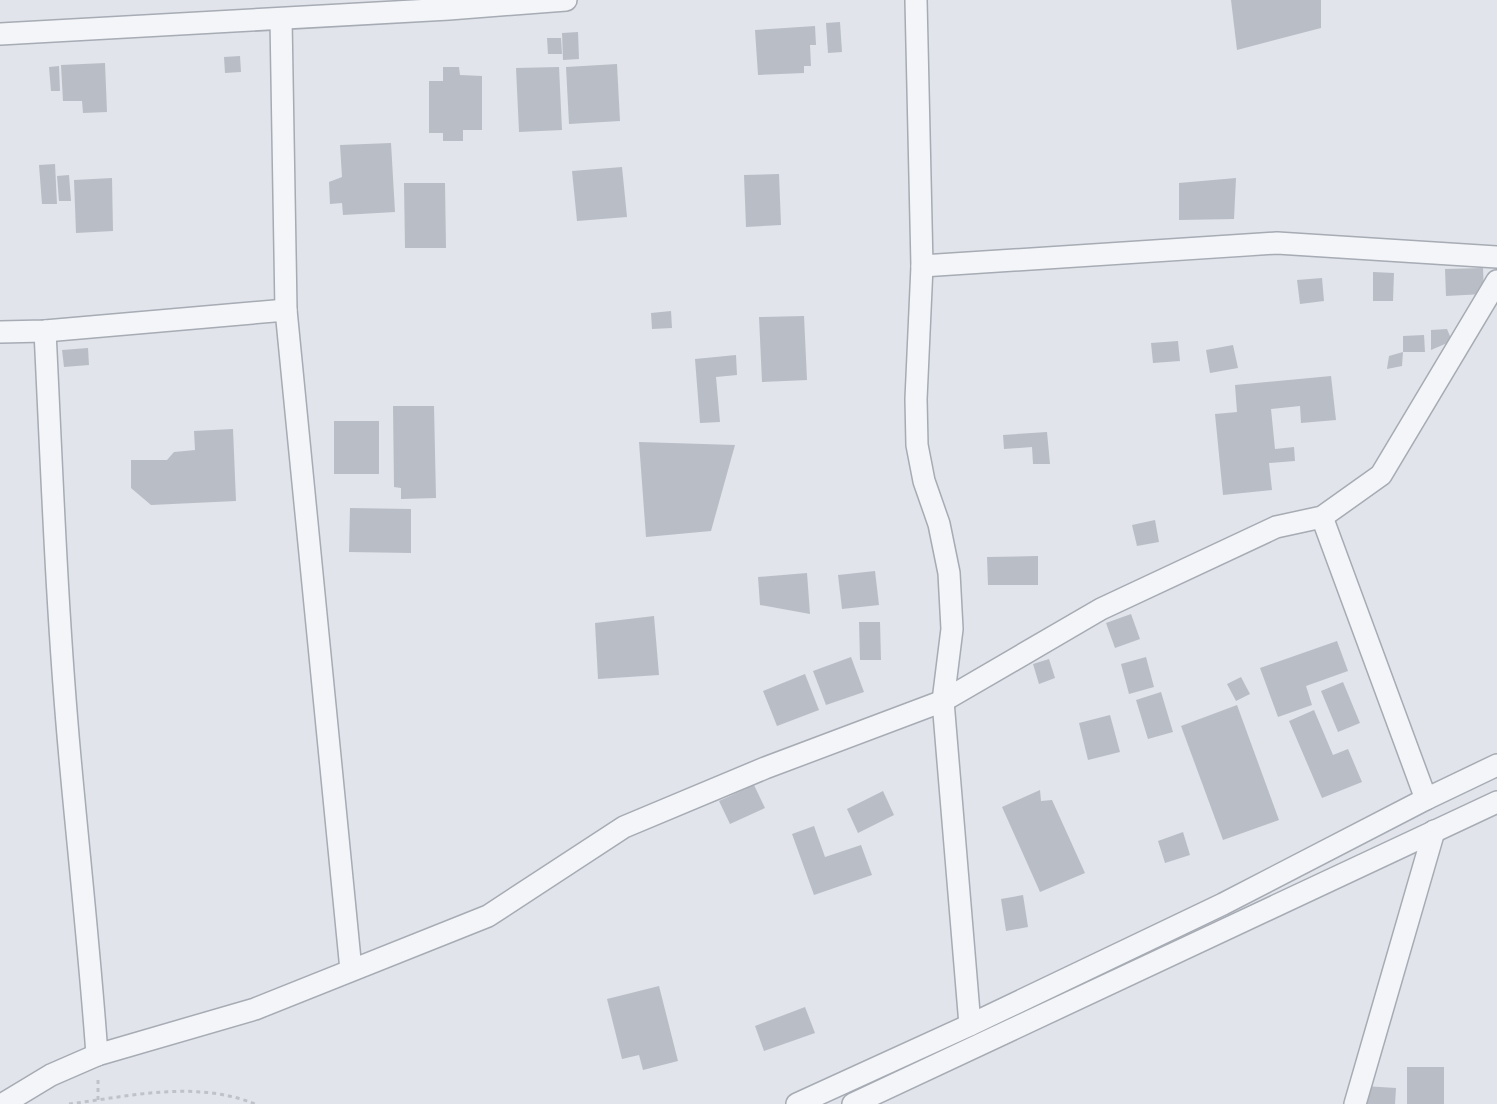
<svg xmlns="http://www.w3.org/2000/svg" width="1497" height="1104" font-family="Cabin,sans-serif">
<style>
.building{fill:#b9bdc6}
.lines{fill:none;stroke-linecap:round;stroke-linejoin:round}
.minor-casing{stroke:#a6abb4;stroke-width:24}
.path{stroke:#bfc2c8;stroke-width:3;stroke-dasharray:4 4;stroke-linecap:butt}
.minor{stroke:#f4f5f8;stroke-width:21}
</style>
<rect width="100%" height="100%" fill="#e1e4ea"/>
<g class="building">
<polygon points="1231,0 1321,0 1321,28 1237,50"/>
<polygon points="840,22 842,52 828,53 826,23"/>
<polygon points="815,26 816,45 810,45 811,66 804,66 804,73 758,75 755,30"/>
<polygon points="578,32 579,59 563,60 562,33"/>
<polygon points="547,38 561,38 562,54 548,54"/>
<polygon points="240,56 241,72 225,73 224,57"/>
<polygon points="105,63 107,112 83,113 82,101 63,101 61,65"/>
<polygon points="617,64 620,121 569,124 566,67"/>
<polygon points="59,66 60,91 51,91 49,67"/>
<polygon points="443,67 459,67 460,75 482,76 482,130 463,130 463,141 443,141 443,133 429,133 429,81 443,81"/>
<polygon points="559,67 562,130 519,132 516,68"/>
<polygon points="391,143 395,212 343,215 342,203 330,204 329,182 342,177 340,145"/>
<polygon points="55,164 57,204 42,204 39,165"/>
<polygon points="622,167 627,217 577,221 572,171"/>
<polygon points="779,174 781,225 746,227 744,175"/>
<polygon points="69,175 71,201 59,201 57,176"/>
<polygon points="112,178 113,231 76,233 74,180"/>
<polygon points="1236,178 1234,219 1179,220 1179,183"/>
<polygon points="404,183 445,183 446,248 405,248"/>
<polygon points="1483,268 1484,294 1446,296 1445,269"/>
<polygon points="1373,272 1394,273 1393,301 1373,301"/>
<polygon points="1322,278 1324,301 1300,304 1297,280"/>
<polygon points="671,311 672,328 652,329 651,313"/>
<polygon points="804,316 807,380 762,382 759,317"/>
<polygon points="1447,329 1452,341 1431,350 1431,330"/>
<polygon points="1424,335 1425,352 1403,352 1403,336"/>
<polygon points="1178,341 1180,361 1153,363 1151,343"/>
<polygon points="1233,345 1238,368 1210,373 1206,350"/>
<polygon points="88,348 89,365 64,367 62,350"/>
<polygon points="1403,352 1402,366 1387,369 1389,356"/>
<polygon points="736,355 737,375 716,377 720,422 700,423 695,359"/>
<polygon points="1331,376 1336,420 1301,423 1300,406 1271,409 1275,449 1294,447 1295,461 1269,463 1272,490 1223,495 1215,414 1237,412 1235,385"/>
<polygon points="393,406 434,406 436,498 401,499 401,488 394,487"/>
<rect x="334" y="421" width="45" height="53"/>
<polygon points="233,429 236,501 151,505 131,488 131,460 167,460 174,452 195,450 194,431"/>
<polygon points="1047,432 1050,464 1033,464 1032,447 1004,449 1003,435"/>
<polygon points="639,442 735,445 711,531 646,537"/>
<polygon points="350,508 411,509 411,553 349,552"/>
<polygon points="1155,520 1159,542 1137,546 1132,525"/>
<polygon points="1038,556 1038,585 988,585 987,557"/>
<polygon points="875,571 879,605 842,609 838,575"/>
<polygon points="807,573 810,614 760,605 758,577"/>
<polygon points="1131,614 1140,639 1115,648 1106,623"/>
<polygon points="654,616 659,675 598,679 595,623"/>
<polygon points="859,622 880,622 881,660 860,660"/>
<polygon points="1337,641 1348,671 1306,686 1312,705 1278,717 1260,668"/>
<polygon points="851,657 864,692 826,705 813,671"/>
<polygon points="1146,657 1154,687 1129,694 1121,664"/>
<polygon points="1049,659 1055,678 1039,684 1033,664"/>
<polygon points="805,674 819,710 777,726 763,691"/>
<polygon points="1241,677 1250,694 1236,701 1227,684"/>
<polygon points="1343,682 1360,723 1338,732 1321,691"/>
<polygon points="1161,692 1173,732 1148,739 1136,700"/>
<polygon points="1237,705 1279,820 1223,840 1181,726"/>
<polygon points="1314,710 1333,755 1348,749 1362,782 1322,798 1289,721"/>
<polygon points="1110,715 1120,752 1088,760 1079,723"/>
<polygon points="754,785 765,808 730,824 719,801"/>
<polygon points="1040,790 1041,801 1052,800 1085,873 1040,892 1002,807"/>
<polygon points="883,791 894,815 858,833 847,809"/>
<polygon points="814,826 825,857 861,845 872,875 814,895 792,834"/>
<polygon points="1183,832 1190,855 1165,863 1158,841"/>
<polygon points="1023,895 1028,927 1006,931 1001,899"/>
<polygon points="659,986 678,1061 643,1070 639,1055 622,1059 607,999"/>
<polygon points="805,1007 815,1033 764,1051 755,1026"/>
<rect x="1407" y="1067" width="37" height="37"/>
<polygon points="1364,1086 1396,1088 1395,1104 1363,1104"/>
</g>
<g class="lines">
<defs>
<g id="minor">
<polyline points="916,0 922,266 916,399 917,445 924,481 939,524 949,573 952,629 943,701 970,1025"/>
<polyline points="281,19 286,310 351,970"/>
<polyline points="0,34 449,9 566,0"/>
<polyline points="922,266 1277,243 1497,257"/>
<path d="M45,331C52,474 57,616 70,758C79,857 90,956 97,1055"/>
<polyline points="0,332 45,331 286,310"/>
<polyline points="1322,517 1426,799"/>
<polyline points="3,1104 51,1075 97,1055 255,1009 488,916 624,827 765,768 943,701 1101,609 1276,527 1322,517 1381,475 1497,281"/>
<polyline points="797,1104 970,1025 1223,904 1426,799 1497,765"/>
<polyline points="853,1104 1497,802"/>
<polyline points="1355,1104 1434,831"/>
</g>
</defs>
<use href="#minor" class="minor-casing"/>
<g class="path">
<polyline points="98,1080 98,1104"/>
<path d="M69,1104C131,1096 196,1080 255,1104"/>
</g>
<use href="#minor" class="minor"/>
</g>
</svg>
